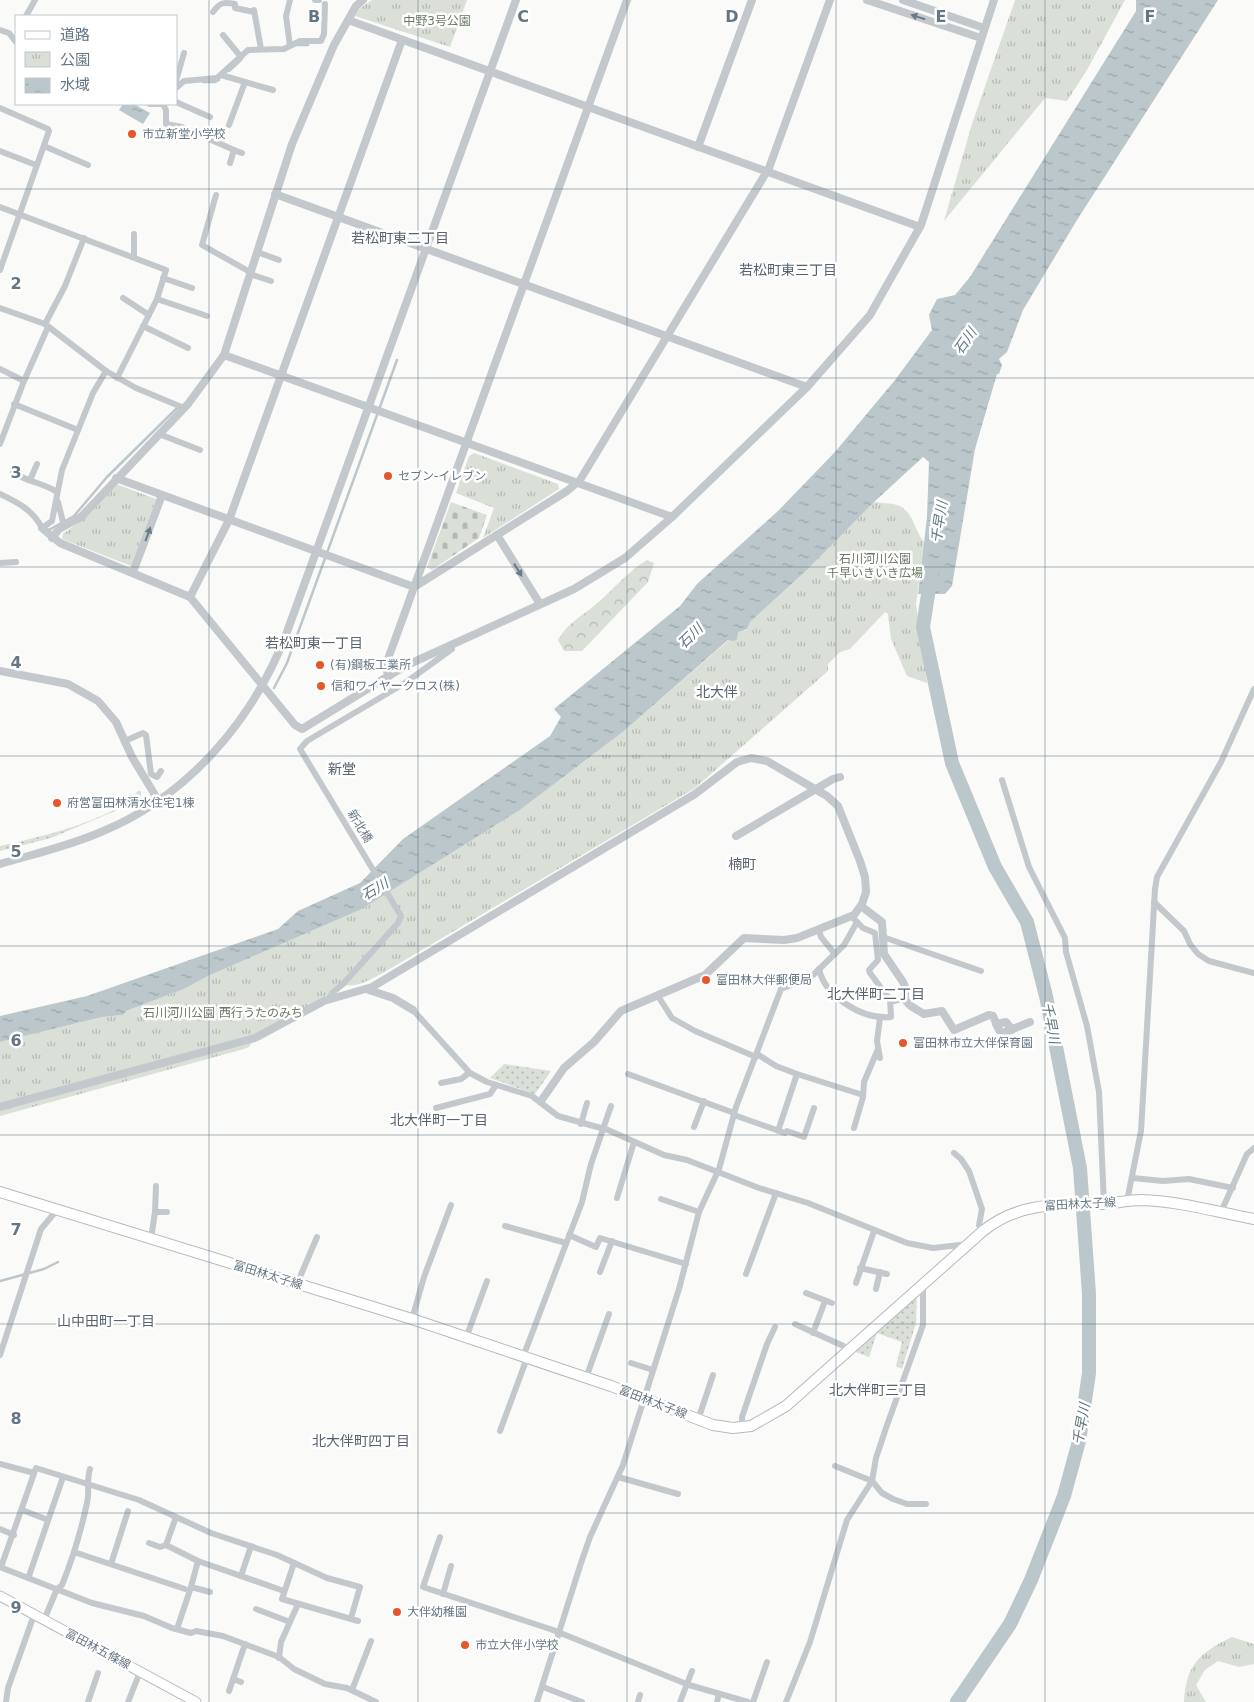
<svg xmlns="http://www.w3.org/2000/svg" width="1254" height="1702" font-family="'DejaVu Sans','Noto Sans JP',sans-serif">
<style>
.grass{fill:url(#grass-dots)}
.forest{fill:url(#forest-crowns)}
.cemetery{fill:url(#cemetery-stones)}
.park{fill:url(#park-tufts)}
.water{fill:url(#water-ripples)}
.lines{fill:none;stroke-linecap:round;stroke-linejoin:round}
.stream{stroke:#bbc7cb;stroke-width:2.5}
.river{stroke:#bbc7cb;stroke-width:14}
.secondary-casing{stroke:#b3babf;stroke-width:11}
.primary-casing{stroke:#b5babe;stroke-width:12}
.minor{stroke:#c3c8cc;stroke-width:6}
.tertiary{stroke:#c3c8cc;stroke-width:8}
.secondary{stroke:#fff;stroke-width:9}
.primary{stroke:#fff;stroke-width:10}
.oneway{fill:#6a7a87}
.grid{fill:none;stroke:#657683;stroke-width:1;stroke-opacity:0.55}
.poi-dot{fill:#e4572e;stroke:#fff;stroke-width:2}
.labels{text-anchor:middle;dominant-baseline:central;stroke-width:5;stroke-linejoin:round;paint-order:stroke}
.park-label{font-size:12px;fill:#687a64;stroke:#fff}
.poi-label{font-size:12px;fill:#657683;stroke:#fff;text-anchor:start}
.street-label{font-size:12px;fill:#657683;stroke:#fff}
.neighbourhood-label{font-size:14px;fill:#57646e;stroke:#fff}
.water-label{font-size:14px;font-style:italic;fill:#60757c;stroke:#fff}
.grid-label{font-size:16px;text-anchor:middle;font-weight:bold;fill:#657683;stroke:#fff;stroke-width:5;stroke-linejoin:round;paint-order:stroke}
</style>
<defs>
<pattern id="grass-dots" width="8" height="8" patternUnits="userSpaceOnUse" patternTransform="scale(1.25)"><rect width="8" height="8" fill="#dadfd7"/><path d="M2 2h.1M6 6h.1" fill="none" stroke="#b4b9b4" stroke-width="1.8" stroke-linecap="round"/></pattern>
<pattern id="forest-crowns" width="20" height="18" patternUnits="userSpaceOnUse" patternTransform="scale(1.25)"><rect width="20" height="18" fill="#dadfd7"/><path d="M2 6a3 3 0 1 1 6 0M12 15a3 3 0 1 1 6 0" fill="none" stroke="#b4b9b4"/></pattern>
<pattern id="cemetery-stones" width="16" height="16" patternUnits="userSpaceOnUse" patternTransform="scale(1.25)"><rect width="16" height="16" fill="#dadfd7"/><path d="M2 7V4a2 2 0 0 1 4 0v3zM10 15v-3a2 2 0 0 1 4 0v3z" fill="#b4b9b4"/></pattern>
<pattern id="park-tufts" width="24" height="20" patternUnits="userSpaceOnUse" patternTransform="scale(1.25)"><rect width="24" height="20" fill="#dadfd7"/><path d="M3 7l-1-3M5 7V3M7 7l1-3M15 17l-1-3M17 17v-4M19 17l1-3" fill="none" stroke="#b4b9b4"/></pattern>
<pattern id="water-ripples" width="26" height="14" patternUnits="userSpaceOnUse" patternTransform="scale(1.25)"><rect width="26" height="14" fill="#bbc7cb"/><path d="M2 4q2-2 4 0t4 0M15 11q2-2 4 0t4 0" fill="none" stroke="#9ca6aa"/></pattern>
</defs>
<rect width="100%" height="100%" fill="#fafaf8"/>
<g class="grass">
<path d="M138,791H141V796L134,803L51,838L0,851V846C36,838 116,820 138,791Z"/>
<polygon points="504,1064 551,1071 535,1094 490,1078"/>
<polygon points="917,1294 916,1323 902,1369 896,1366 902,1342 877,1333 869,1357 853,1351"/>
</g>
<path class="forest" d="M647,560L654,563L648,582L582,651H564L558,640C567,624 580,617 594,606C612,591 627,572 647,560Z"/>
<polygon class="cemetery" points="451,502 487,515 479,538 432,570 427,567"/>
<g class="park">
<polygon points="372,0 467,0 450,47 355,16 360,8"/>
<polygon points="1015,0 1125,0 1087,70 1067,101 1045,98 944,221 972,124"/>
<polygon points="474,453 558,484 559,489 483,538 494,508 456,493 469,456"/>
<polygon points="116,484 156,499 131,566 62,539 63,534 88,515"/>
<path d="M874,502C881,503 890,503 897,505C913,510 914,530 924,542L916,604L927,683L907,676L891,639L888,614L885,612L850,649L840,652L828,664V671L695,788L383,973C367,981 360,987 342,985L329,995L255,1038L249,1047L244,1049L0,1116V1042L102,1017L123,1015L126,1011L184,989L208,976L362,909L520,810L624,731L738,632L742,629L746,631L750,622L808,569Z"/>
<path d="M1232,1637L1254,1644V1664L1239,1667L1218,1661L1205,1670L1196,1685L1206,1702H1184C1186,1665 1199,1653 1232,1637Z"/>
</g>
<g class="water">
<polygon points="1136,0 1218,0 1077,220 1023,310 1007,352 999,359 1002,365 999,374 997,374 975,449 952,586 945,594 918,594 927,517 929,462 923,457 874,502 808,569 750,622 747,629 738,632 737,639 734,641 728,640 624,731 520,810 362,909 208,976 184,989 126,1011 123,1015 102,1017 0,1042 0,1016 87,996 278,929 298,911 360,883 403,839 550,736 561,717 554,709 680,606 697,584 778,511 835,452 895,380 932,330 929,315 937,299 955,295 970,277 1136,11"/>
<polygon points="123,104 134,104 150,113 143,124 119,110"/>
</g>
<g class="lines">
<g class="stream">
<polyline points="297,45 308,45"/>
<polyline points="229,71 241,60"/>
<polyline points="203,82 215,82 219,80"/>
<polyline points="47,531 74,516 107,477 177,408"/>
<polyline points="274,688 287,663 397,360"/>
<polyline points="0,1281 44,1269 58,1262"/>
</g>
<polyline class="river" points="931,575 923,627 952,763 995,867 1027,922 1046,996 1080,1168 1089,1294 1089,1373 1079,1441 1064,1496 1031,1580 1010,1624 957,1702"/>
<defs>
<polyline id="secondary" points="0,1596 196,1702"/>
<path id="primary" d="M0,1192L412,1319L611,1386L713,1425L733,1428L751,1426L786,1406L983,1231C1017,1203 1057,1204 1099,1204C1113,1204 1127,1200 1141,1200C1179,1201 1216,1212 1254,1219"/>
</defs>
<use href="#secondary" class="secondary-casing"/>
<use href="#primary" class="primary-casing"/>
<g class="minor">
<polyline points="290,0 286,16 290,46"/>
<polyline points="315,0 319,0"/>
<polyline points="254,10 261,49"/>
<path d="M213,12C220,2 224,2 235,4V8L254,12"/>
<polyline points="26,16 35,0"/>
<polyline points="0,30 9,33 16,42"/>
<polyline points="223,35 241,57"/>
<polyline points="221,75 273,90"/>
<polyline points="178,85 176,81 184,53"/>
<polyline points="176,88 184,81 217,78 248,50 284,49 300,41 321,41 324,34 325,4"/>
<polyline points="176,102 210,117"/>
<polyline points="150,104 163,104"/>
<polyline points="163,104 166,110 166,124 182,127 234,150 230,163"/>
<polyline points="0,108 48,129 49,131 0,270"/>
<polyline points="229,125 245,82"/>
<polyline points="44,146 88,165"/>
<polyline points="234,150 242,153"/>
<polyline points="0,151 36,165"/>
<polyline points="216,195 202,245 250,272"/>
<polyline points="0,207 166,270 157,299 117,378"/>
<polyline points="134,234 134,257"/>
<polyline points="257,252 279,260"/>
<polyline points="250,274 271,281"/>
<polyline points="163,278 192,288"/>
<polyline points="123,298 149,315"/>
<polyline points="157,299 207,316"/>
<polyline points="0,308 45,324 106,371 136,388 184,408"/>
<polyline points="45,324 65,286 84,238"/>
<polyline points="143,326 188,348"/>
<polyline points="0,369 24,381"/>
<polyline points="14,404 78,430"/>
<polyline points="159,434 200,450"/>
<polyline points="0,444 24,381 48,327"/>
<path d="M13,472C26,482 42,482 57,492"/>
<polyline points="30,480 37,464"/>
<path d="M0,494C17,502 33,510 42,528L52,521L62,470L93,393L106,371"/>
<polyline points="58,502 64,526"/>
<polyline points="0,563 16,562"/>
<polyline points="125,741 143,733 146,735 151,774 157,777 161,771"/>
<polyline points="1002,780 1029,867 1065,938 1066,952 1087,1026 1099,1092 1104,1204"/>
<polyline points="1154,902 1184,931 1190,944 1198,954 1209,961 1254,973"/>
<polyline points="854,919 863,928 875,933 878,960 869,970 870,973 887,996 894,1001 905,998"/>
<polyline points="819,930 821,937 835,954"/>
<polyline points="883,937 981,971"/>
<path d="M819,969C825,997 863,1020 891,1017L890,998"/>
<polyline points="658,996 672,1018 695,1031 756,1057"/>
<polyline points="329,999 332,993 342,985 398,923 401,916 300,749 307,741 405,683 452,649 450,645"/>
<polyline points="413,1010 470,1073 487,1082 532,1096 558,1116 608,1130 664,1155 687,1160 759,1188 808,1203 907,1243 933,1248 969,1244"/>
<polyline points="757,1054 776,1066 797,1074"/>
<polyline points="880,1058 877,1041 880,1018"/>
<polyline points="628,1074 734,1113"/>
<polyline points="441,1083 461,1079 469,1073"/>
<polyline points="436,1108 490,1094 496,1085"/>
<polyline points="734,1115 785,1133 787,1131 804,1137 814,1108"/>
<polyline points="581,1124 587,1103"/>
<polyline points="694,1127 704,1101"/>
<polyline points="854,1128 863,1097 864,1082 878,1049"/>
<polyline points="778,1131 797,1074 863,1095"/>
<polyline points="954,1153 961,1159 969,1171 982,1209 979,1225 983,1231"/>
<polyline points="1133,1178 1163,1181 1189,1179 1233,1188"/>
<polyline points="617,1198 634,1142"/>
<polyline points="661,1199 699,1212"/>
<polyline points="1127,1201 1141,1131 1155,889 1157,877 1221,762 1254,689"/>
<polyline points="155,1212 167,1212"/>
<polyline points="1221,1212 1247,1154 1254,1148"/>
<polyline points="505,1226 566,1243"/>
<polyline points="569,1235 596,1247 600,1238 686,1264"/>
<polyline points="151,1239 155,1212 156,1186"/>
<polyline points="860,1268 887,1274"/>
<polyline points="600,1272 612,1241"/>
<polyline points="746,1274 776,1193"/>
<polyline points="856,1283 874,1231"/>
<polyline points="297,1284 317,1237"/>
<polyline points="876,1289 880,1272"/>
<polyline points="806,1293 832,1303"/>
<polyline points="412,1319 424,1277 451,1205"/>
<polyline points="795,1324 850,1349"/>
<polyline points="813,1333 825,1301"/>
<polyline points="466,1338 487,1281"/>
<polyline points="0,1355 41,1229 57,1210"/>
<polyline points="523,1357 582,1202 591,1164 611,1106"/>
<polyline points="631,1363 653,1370"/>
<polyline points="586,1378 609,1314"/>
<polyline points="698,1420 713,1375"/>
<polyline points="742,1428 742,1417 767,1344 775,1327"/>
<polyline points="500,1431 527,1358"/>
<polyline points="0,1464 34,1473"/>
<polyline points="835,1466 872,1481 882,1493 893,1499 907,1504 926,1504"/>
<polyline points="618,1477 678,1494"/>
<polyline points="22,1510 48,1520"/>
<polyline points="0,1529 14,1535"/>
<polyline points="440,1537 423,1587 553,1630 689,1685 748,1702"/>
<polyline points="149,1543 160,1547 166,1545 198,1561 284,1591"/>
<polyline points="166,1545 176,1517"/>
<polyline points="74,1552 185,1589"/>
<polyline points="198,1561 191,1587 210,1592"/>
<polyline points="294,1563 282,1599 358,1621"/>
<polyline points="111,1564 128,1511"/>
<polyline points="0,1567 92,1603 144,1616 172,1628 191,1633 196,1631 223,1636 279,1657 294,1669 325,1684 347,1688 376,1702"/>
<polyline points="1,1567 36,1468 139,1500 211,1533 277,1555 327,1578 360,1587 351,1618"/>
<polyline points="29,1576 63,1477"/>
<polyline points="241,1576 251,1546"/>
<polyline points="443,1594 451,1566"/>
<polyline points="256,1609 290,1622"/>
<path d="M44,1620L57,1589L62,1585C73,1558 81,1531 87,1503C90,1492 86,1481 90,1469"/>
<polyline points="177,1629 191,1587"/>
<polyline points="279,1658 281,1642 298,1604"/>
<polyline points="233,1679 241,1682"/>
<polyline points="687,1684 692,1671"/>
<polyline points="543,1687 582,1702"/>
<polyline points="352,1690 371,1641"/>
<polyline points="229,1691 245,1644"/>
<polyline points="6,1702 8,1688 34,1615"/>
<polyline points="88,1702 98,1673"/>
<polyline points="128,1702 140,1672"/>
<polyline points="537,1702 580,1566 590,1537 623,1465 679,1289 699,1212 719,1169 736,1107 781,989 811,977 844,945 857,922"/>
<polyline points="638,1702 640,1695"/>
<polyline points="680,1702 687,1684"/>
<polyline points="717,1702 719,1694"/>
<polyline points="753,1702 767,1662"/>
<polyline points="786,1702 810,1642 847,1520 872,1481 876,1458 886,1428 923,1325 923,1284"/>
</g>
<g class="tertiary">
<polyline points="867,0 981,38"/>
<polyline points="903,0 984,28"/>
<polyline points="348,20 920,227"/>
<polyline points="698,147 752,0"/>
<polyline points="275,194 807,387"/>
<polyline points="224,355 672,517"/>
<polyline points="116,478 414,587 567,491 580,480 769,168 830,0"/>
<polyline points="42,528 60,543 190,597 295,725 302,729 405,666 574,589 625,558 672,517 807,387 870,315 921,225 994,0"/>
<polyline points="497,535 540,604"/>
<polyline points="52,538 59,529 81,517 188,404 224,355 292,144 334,45 356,6 363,0"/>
<polyline points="133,572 162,495"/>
<polyline points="190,597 229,520 402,40"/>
<polyline points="0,671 68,684 98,701 116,722 132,757 158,800"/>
<polyline points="389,676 386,669 388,659 627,0"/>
<polyline points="736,836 833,779 840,777"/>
<path d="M0,864C34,854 69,846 101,832C189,796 254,719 287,632L516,0"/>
<path d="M861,906L882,922L884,954L903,982C906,987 905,988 905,994C903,1004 916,1009 924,1014L942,1011L954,1030L989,1015L993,1016L999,1030L1003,1033L1030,1022"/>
<polyline points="366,989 393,998 413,1010"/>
<polyline points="996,1024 1006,1022 1012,1030"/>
<polyline points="0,1107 255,1038 324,1001 372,987 695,794 737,762 751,758 767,761 827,796 838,806 860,861 865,877 866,892 862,904 854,915 797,938 784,940 744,938 705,975 621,1011 594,1042 564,1068 541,1101"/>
</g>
<use href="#secondary" class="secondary"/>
<use href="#primary" class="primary"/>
</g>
<defs><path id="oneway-solid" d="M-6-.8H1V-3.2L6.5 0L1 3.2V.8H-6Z" transform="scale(1.25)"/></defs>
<g class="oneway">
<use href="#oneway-solid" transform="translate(918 17) rotate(-162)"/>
<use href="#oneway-solid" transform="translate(148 534) rotate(-70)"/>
<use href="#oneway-solid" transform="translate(518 570) rotate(58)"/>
</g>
<path class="grid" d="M209,0V1702M418,0V1702M627,0V1702M836,0V1702M1045,0V1702M0,189H1254M0,378H1254M0,567H1254M0,756H1254M0,946H1254M0,1135H1254M0,1324H1254M0,1513H1254"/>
<g class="poi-dot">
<circle cx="132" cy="134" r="5"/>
<circle cx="388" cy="476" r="5"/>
<circle cx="320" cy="665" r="5"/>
<circle cx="321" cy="686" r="5"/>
<circle cx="57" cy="803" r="5"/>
<circle cx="706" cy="980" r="5"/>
<circle cx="903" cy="1043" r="5"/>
<circle cx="397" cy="1612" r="5"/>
<circle cx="465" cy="1645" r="5"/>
</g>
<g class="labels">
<g class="park-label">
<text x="437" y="21">中野3号公園</text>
<text x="875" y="559">石川河川公園<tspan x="875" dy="14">千早いきいき広場</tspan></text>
<text x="223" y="1013">石川河川公園 西行うたのみち</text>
</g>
<g class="poi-label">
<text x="142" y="134">市立新堂小学校</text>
<text x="398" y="476">セブン-イレブン</text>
<text x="330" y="665">(有)鋼板工業所</text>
<text x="331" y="686">信和ワイヤークロス(株)</text>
<text x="67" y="803">府営富田林清水住宅1棟</text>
<text x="716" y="980">富田林大伴郵便局</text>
<text x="913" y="1043">富田林市立大伴保育園</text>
<text x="407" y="1612">大伴幼稚園</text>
<text x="475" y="1645">市立大伴小学校</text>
</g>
<g class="street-label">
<text transform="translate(360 826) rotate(59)">新北橋</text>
<text transform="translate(1080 1204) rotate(-3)">富田林太子線</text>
<text transform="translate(268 1275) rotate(17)">富田林太子線</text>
<text transform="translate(653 1402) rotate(21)">富田林太子線</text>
<text transform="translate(98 1649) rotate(28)">富田林五條線</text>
</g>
<g class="neighbourhood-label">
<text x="400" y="238">若松町東二丁目</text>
<text x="788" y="270">若松町東三丁目</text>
<text x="314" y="643">若松町東一丁目</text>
<text x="717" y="692">北大伴</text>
<text x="342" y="769">新堂</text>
<text x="742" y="864">楠町</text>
<text x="876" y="994">北大伴町二丁目</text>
<text x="439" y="1120">北大伴町一丁目</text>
<text x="106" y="1321">山中田町一丁目</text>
<text x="878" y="1390">北大伴町三丁目</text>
<text x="361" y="1441">北大伴町四丁目</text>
</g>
<g class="water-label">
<text transform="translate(965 341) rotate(-55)">石川</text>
<text transform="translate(939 522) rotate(-81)">千早川</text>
<text transform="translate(690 636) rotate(-44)">石川</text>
<text transform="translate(375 889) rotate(-31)">石川</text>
<text transform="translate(1051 1023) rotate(79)">千早川</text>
<text transform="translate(1081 1424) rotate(-80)">千早川</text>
</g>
</g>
<g class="grid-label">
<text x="314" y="22">B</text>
<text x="523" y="22">C</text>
<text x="732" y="22">D</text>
<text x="941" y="22">E</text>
<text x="1150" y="22">F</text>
<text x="16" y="289">2</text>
<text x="16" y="478">3</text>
<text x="16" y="668">4</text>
<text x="16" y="857">5</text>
<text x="16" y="1046">6</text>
<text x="16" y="1235">7</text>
<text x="16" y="1424">8</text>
<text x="16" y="1613">9</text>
</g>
<rect x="15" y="15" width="162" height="90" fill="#ffffff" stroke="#c1c8cd"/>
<rect x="25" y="31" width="25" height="8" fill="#ffffff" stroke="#c1c8cd"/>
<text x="60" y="40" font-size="15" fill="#657683">道路</text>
<rect x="25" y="52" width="25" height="15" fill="url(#park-tufts)" stroke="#c1c8cd"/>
<text x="60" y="65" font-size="15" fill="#657683">公園</text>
<rect x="25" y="78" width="25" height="15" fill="url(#water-ripples)" stroke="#c1c8cd"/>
<text x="60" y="90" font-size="15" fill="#657683">水域</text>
</svg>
